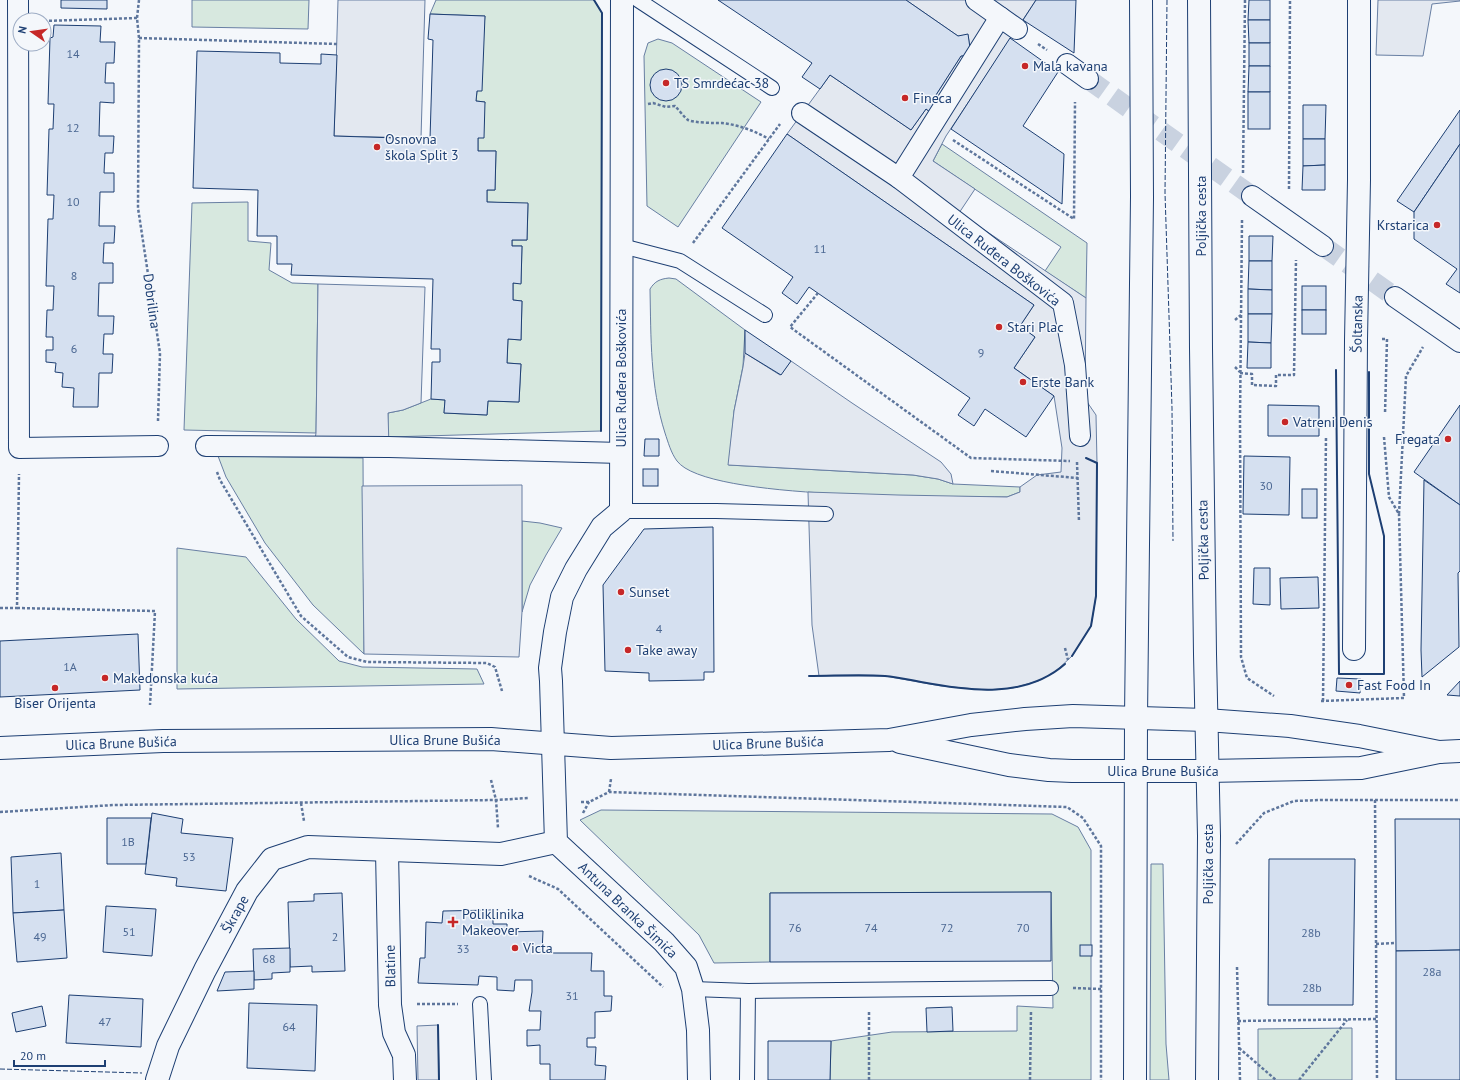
<svg xmlns="http://www.w3.org/2000/svg" width="1460" height="1080" font-family="'PT Sans',sans-serif">
<style>
.green{fill:#d7e8df;stroke:#687fa3}
.parking{fill:#e3e8f0;stroke:#687fa3}
.building{fill:#d5e0f0;stroke:#1d3f73}
.lines{fill:none;stroke-linecap:round;stroke-linejoin:round}
.pedestrian-tunnel{stroke:#c9d2e0;stroke-width:20;stroke-dasharray:20 10;stroke-linecap:butt}
.service-casing{stroke:#1d3f73;stroke-width:16}
.pedestrian-casing{stroke:#1d3f73;stroke-width:22}
.minor-casing{stroke:#1d3f73;stroke-width:24}
.tertiary-casing{stroke:#1d3f73;stroke-width:24}
.primary-casing{stroke:#1d3f73;stroke-width:24}
.path{stroke:#5e769c;stroke-width:2.5;stroke-dasharray:3 2;stroke-linecap:butt}
.service{stroke:#f4f7fb;stroke-width:14}
.pedestrian{stroke:#f4f7fb;stroke-width:20}
.minor{stroke:#f4f7fb;stroke-width:22}
.tertiary{stroke:#f4f7fb;stroke-width:22}
.primary{stroke:#f4f7fb;stroke-width:22}
.fence{stroke:#1d3f73;stroke-width:1;stroke-dasharray:5 2;stroke-linecap:butt}
.wall{stroke:#1d3f73;stroke-width:2}
.poi-dot{fill:#c62828;stroke:#f4f7fb;stroke-width:1.5}
.labels{text-anchor:middle;dominant-baseline:central;stroke-width:3;stroke-linejoin:round;paint-order:stroke}
.number-label{font-size:12px;fill:#4b6792}
.poi-label{font-size:14px;fill:#1d3f73;stroke:#f4f7fb;text-anchor:start}
.street-label{font-size:14px;fill:#1d3f73;stroke:#f4f7fb}
</style>
<rect width="100%" height="100%" fill="#f4f7fb"/>
<g class="green">
<polygon points="192,0 309,0 308,29 192,27"/>
<polygon points="436,0 594,0 602,13 601,431 388,437 388,413 403,410 431,399 445,400 444,413 487,415 488,401 519,402 521,364 507,363 508,339 521,340 522,301 513,300 513,283 521,283 522,246 512,246 512,240 527,240 528,204 487,202 487,190 495,190 496,151 478,151 478,138 485,102 476,101 485,16 430,14"/>
<polygon points="658,39 672,43 761,102 678,227 647,206 644,56 648,43"/>
<polygon points="942,144 1087,243 1086,298 1045,271 1061,247 933,161"/>
<polygon points="248,202 248,241 271,243 269,270 292,283 318,284 316,433 184,430 192,203"/>
<path d="M669,278L676,279L745,330L743,366L734,411L729,465L913,475L938,479L953,484L1020,487V492L1007,497C951,496 707,501 677,461C671,453 668,442 665,433C650,386 651,337 650,289C655,281 660,279 669,278Z"/>
<polygon points="218,456 363,458 364,654 313,605 265,543 226,477"/>
<polygon points="522,521 540,523 562,528 546,555 530,585 522,612"/>
<polygon points="177,548 246,557 296,619 339,661 362,667 477,669 484,684 177,689"/>
<polygon points="601,810 1052,814 1078,827 1091,850 1091,1080 830,1080 831,1041 892,1032 1017,1031 1017,1006 1053,1008 1051,892 770,893 770,962 714,963 699,935 580,820"/>
<polygon points="1151,864 1163,864 1166,1044 1169,1080 1150,1080"/>
<polygon points="1352,1028 1352,1080 1258,1080 1258,1029"/>
</g>
<g class="parking">
<polygon points="338,0 425,0 421,138 334,136"/>
<polygon points="906,0 1036,0 946,136 933,161 975,189 959,213 1086,298 1085,399 1096,415 1097,463 1096,596 1091,626 1072,656 1055,672 1038,681 1013,688 987,690 941,686 885,676 819,676 812,625 808,492 898,495 1007,497 1020,492 1020,487 1037,475 1061,472 1062,448 1054,396 1014,368 1035,337 1020,326 1034,305 787,134 830,75 911,130 926,109 934,115 942,103 934,98 961,56 971,54 968,35 958,36"/>
<polygon points="1378,0 1460,0 1460,1 1432,4 1423,56 1376,55"/>
<polygon points="318,284 425,287 421,403 403,410 388,413 389,447 314,446 316,433"/>
<polygon points="745,353 780,375 791,361 852,403 941,462 951,474 953,484 938,479 913,475 728,465 734,411 743,367"/>
<polygon points="522,485 522,612 519,657 364,654 362,486"/>
<polygon points="438,1025 439,1080 418,1080 417,1026"/>
</g>
<g class="building">
<polygon points="61,0 107,0 107,9 61,8"/>
<polygon points="718,0 906,0 958,36 968,34 971,55 961,56 934,98 942,103 934,115 926,109 911,130 830,75 820,89 802,77 812,63"/>
<polygon points="1036,0 1076,0 1074,53 1023,20"/>
<polygon points="1249,0 1270,0 1270,20 1248,20"/>
<polygon points="430,14 485,16 482,91 477,91 476,101 485,102 484,138 478,138 478,151 496,151 495,190 487,190 487,202 528,203 527,240 512,240 512,246 522,246 521,284 513,283 513,300 522,301 521,340 508,339 507,363 521,364 519,402 488,401 487,415 444,413 445,400 431,399 432,362 440,362 440,349 431,349 433,279 291,275 292,264 277,264 277,236 257,236 258,190 193,188 197,51 280,53 280,63 321,64 321,54 337,55 334,136 430,139 433,40 428,39"/>
<polygon points="1248,20 1270,20 1270,43 1249,43"/>
<polygon points="54,25 101,26 100,42 115,42 114,63 106,63 105,83 114,83 114,103 100,102 99,136 114,136 113,153 105,153 104,173 114,173 114,192 100,192 99,226 115,226 114,243 104,243 103,263 113,263 113,283 99,283 98,316 114,316 113,334 104,334 103,354 113,354 112,373 99,373 98,407 73,407 74,388 62,387 63,373 55,372 56,363 46,362 46,350 53,350 53,337 46,337 47,310 53,310 54,286 46,286 48,219 53,219 54,195 47,195 49,129 53,129 54,104 48,104 50,38 53,37"/>
<polygon points="1010,38 1058,72 1023,126 1064,154 1062,204 951,129"/>
<rect x="1249" y="43" width="21" height="23"/>
<polygon points="1249,66 1270,66 1270,92 1248,92"/>
<circle cx="666" cy="85" r="16"/>
<rect x="1248" y="92" width="22" height="37"/>
<polygon points="1303,105 1326,105 1325,139 1303,139"/>
<polygon points="1460,110 1460,144 1414,212 1397,201"/>
<polygon points="787,134 1034,305 1020,326 1035,337 1014,368 1054,396 1026,437 985,409 974,426 958,415 970,398 809,287 797,304 782,293 793,277 722,228"/>
<polygon points="1303,139 1325,139 1325,165 1303,166"/>
<polygon points="1460,144 1460,293 1446,284 1457,269 1414,239 1414,212"/>
<polygon points="1325,165 1325,190 1302,190 1303,166"/>
<polygon points="1249,236 1273,236 1272,261 1249,261"/>
<polygon points="1249,261 1272,261 1272,290 1248,289"/>
<rect x="1302" y="286" width="24" height="24"/>
<polygon points="1248,289 1272,290 1272,314 1248,314"/>
<rect x="1302" y="310" width="24" height="24"/>
<polygon points="1248,314 1272,314 1271,343 1248,342"/>
<polygon points="745,330 791,361 781,375 745,353"/>
<polygon points="1248,342 1271,343 1271,368 1247,368"/>
<polygon points="1268,405 1319,406 1319,436 1268,436"/>
<polygon points="1460,405 1460,505 1414,472"/>
<polygon points="645,439 659,439 659,456 644,456"/>
<polygon points="1244,456 1290,457 1289,515 1243,514"/>
<rect x="643" y="469" width="15" height="17"/>
<polygon points="1424,480 1460,505 1460,571 1458,573 1459,647 1422,677 1421,650"/>
<rect x="1302" y="489" width="15" height="29"/>
<polygon points="713,527 714,672 704,672 704,680 649,681 649,673 605,671 603,585 644,529"/>
<polygon points="1254,568 1270,568 1270,605 1253,604"/>
<polygon points="1318,577 1319,608 1281,609 1280,578"/>
<polygon points="138,634 140,690 0,697 0,641"/>
<polygon points="1337,678 1361,679 1360,693 1336,691"/>
<polygon points="1460,681 1460,696 1447,695"/>
<polygon points="152,813 183,819 181,833 233,838 226,891 176,886 177,878 145,874"/>
<polygon points="107,818 151,818 146,864 107,864"/>
<polygon points="1395,819 1460,819 1460,950 1396,951"/>
<polygon points="61,853 64,910 13,913 11,857"/>
<polygon points="1269,859 1355,859 1353,1005 1268,1005"/>
<polygon points="1051,892 1051,961 770,962 770,893"/>
<polygon points="342,893 345,971 312,972 312,966 290,967 288,902 314,901 314,894"/>
<polygon points="106,906 156,909 152,956 103,952"/>
<polygon points="64,910 67,958 17,962 13,913"/>
<polygon points="493,910 493,924 507,924 507,932 543,931 542,953 592,953 591,971 604,971 604,996 612,996 611,1011 595,1012 595,1038 587,1038 587,1047 596,1047 595,1065 606,1066 605,1080 550,1080 550,1064 540,1064 540,1045 527,1046 527,1030 540,1030 541,1011 529,1011 532,992 532,980 515,980 514,991 497,990 497,977 479,976 478,985 418,983 420,958 425,958 426,922 442,923 443,911"/>
<rect x="1080" y="945" width="12" height="11"/>
<polygon points="290,948 290,972 272,973 272,979 254,980 253,949"/>
<polygon points="1460,950 1460,1080 1396,1080 1396,951"/>
<polygon points="254,971 254,989 217,991 225,972"/>
<polygon points="69,995 143,999 141,1047 66,1043"/>
<polygon points="249,1003 317,1005 315,1071 247,1068"/>
<polygon points="42,1006 46,1026 16,1032 12,1013"/>
<polygon points="952,1007 953,1031 927,1032 926,1008"/>
<polygon points="768,1041 831,1041 830,1080 768,1080"/>
</g>
<g class="lines">
<g class="pedestrian-tunnel">
<polyline points="1088,79 1252,196"/>
<polyline points="1323,246 1395,297"/>
</g>
<defs>
<g id="service">
<polyline points="638,0 772,88"/>
<polyline points="622,246 680,261 765,315"/>
<polyline points="621,511 716,511 826,514"/>
<polyline points="693,989 748,991 1051,988"/>
<polyline points="480,1004 484,1080"/>
<polyline points="747,1080 748,991"/>
</g>
<g id="pedestrian">
<polyline points="18,0 19,448 158,446"/>
<polyline points="976,0 1017,29"/>
<polyline points="1000,17 899,178 1063,303 1075,365 1080,436"/>
<polyline points="1067,64 1088,79"/>
<polyline points="802,113 899,178"/>
<polyline points="1252,196 1323,246"/>
<polyline points="1395,297 1460,342"/>
<polyline points="206,446 389,447 621,453"/>
</g>
<g id="minor">
<polyline points="622,0 621,511 602,527 576,569 562,597 555,632 550,668 551,681 556,842 664,942 686,967 693,989 698,1030 699,1080"/>
<polyline points="1354,649 1356,340 1359,180 1359,0"/>
<polyline points="387,851 390,1005 394,1033 404,1055 405,1080"/>
<polyline points="157,1080 168,1046 205,970 247,891 272,859 308,847 501,854 556,842"/>
</g>
<g id="tertiary">
<polyline points="900,742 1009,765 1049,770 1072,771 1207,771 1361,768 1439,752 1460,751"/>
<polyline points="0,748 163,741 491,739 611,748 889,740 971,725 1025,719 1073,716 1206,720 1290,726 1359,736 1439,752"/>
</g>
<g id="primary">
<polyline points="1199,0 1201,348 1205,654 1209,836 1207,1080"/>
<polyline points="1135,1080 1136,718 1142,197 1141,0"/>
</g>
</defs>
<use href="#service" class="service-casing"/>
<use href="#pedestrian" class="pedestrian-casing"/>
<use href="#minor" class="minor-casing"/>
<use href="#tertiary" class="tertiary-casing"/>
<use href="#primary" class="primary-casing"/>
<g class="path">
<polyline points="139,0 137,18 139,38 138,208 160,353 158,421"/>
<polyline points="44,21 137,18"/>
<polyline points="139,38 337,44"/>
<polyline points="1038,44 1047,50"/>
<path d="M648,104L653,103L666,107L675,106C679,110 684,117 688,120C695,123 714,123 722,123C739,125 755,131 769,139"/>
<polyline points="953,140 1074,219 1075,102"/>
<polyline points="1243,173 1245,0"/>
<polyline points="1289,189 1290,0"/>
<polyline points="1242,220 1240,418 1241,657 1247,678 1274,696"/>
<polyline points="693,243 780,124"/>
<polyline points="818,293 790,327 971,458 1070,461"/>
<polyline points="1235,320 1241,315"/>
<polyline points="1382,339 1387,339 1385,414"/>
<polyline points="1235,367 1240,372"/>
<polyline points="1240,373 1252,374 1252,385 1276,386 1276,375 1294,375 1296,260"/>
<polyline points="1384,437 1389,497 1399,514 1406,376 1423,347"/>
<polyline points="1077,462 1079,522"/>
<polyline points="991,471 1078,478"/>
<polyline points="217,472 220,480 301,616 348,657 367,662 487,663 495,667 502,691"/>
<polyline points="0,608 17,608 19,474"/>
<polyline points="17,608 155,611 150,705"/>
<polyline points="1065,648 1068,660"/>
<polyline points="1321,701 1404,698 1399,514"/>
<polyline points="1323,701 1326,436"/>
<polyline points="491,780 496,800 498,828"/>
<polyline points="609,792 611,779"/>
<polyline points="1375,800 1377,1080"/>
<polyline points="581,802 589,802 609,792 1067,807 1083,818 1101,846 1101,1080"/>
<polyline points="301,803 304,821"/>
<polyline points="0,812 114,805 496,800 528,798"/>
<polyline points="583,813 589,802"/>
<polyline points="1236,844 1264,813 1294,801 1321,800 1460,800"/>
<polyline points="529,876 558,889 663,987"/>
<polyline points="1376,944 1395,943"/>
<polyline points="1237,967 1240,1080"/>
<polyline points="1073,988 1101,989"/>
<polyline points="417,1004 458,1004"/>
<polyline points="869,1012 869,1080"/>
<polyline points="1238,1021 1377,1019"/>
<polyline points="1239,1048 1276,1080"/>
<polyline points="1030,1080 1031,1010"/>
<polyline points="1299,1080 1347,1020"/>
</g>
<use href="#service" class="service"/>
<use href="#pedestrian" class="pedestrian"/>
<use href="#minor" class="minor"/>
<use href="#tertiary" class="tertiary"/>
<use href="#primary" class="primary"/>
<g class="fence">
<polyline points="1167,0 1165,193 1172,408 1173,541"/>
<polyline points="0,1069 142,1073"/>
</g>
<g class="wall">
<polyline points="594,0 602,13 601,431"/>
<polyline points="1336,370 1339,674 1384,674 1384,536 1369,474 1369,372"/>
<polyline points="1072,656 1091,626 1096,596 1097,463 1086,458"/>
<path d="M809,676C834,676 860,674 885,676C897,677 910,680 921,682C969,691 1025,699 1065,664"/>
<polyline points="438,1025 439,1080"/>
</g>
</g>
<g class="poi-dot">
<circle cx="1025" cy="66" r="4"/>
<circle cx="666" cy="83" r="4"/>
<circle cx="905" cy="98" r="4"/>
<circle cx="377" cy="147" r="4"/>
<circle cx="1437" cy="225" r="4"/>
<circle cx="999" cy="327" r="4"/>
<circle cx="1023" cy="382" r="4"/>
<circle cx="1285" cy="422" r="4"/>
<circle cx="1448" cy="439" r="4"/>
<circle cx="621" cy="592" r="4"/>
<circle cx="628" cy="650" r="4"/>
<circle cx="105" cy="678" r="4"/>
<circle cx="1349" cy="685" r="4"/>
<circle cx="55" cy="688" r="4"/>
<path d="M451 916h4v4h4v4h-4v4h-4v-4h-4v-4h4z"/>
<circle cx="515" cy="948" r="4"/>
</g>
<g class="labels">
<g class="number-label">
<text x="73" y="53">14</text>
<text x="73" y="127">12</text>
<text x="73" y="201">10</text>
<text x="820" y="248">11</text>
<text x="74" y="275">8</text>
<text x="74" y="348">6</text>
<text x="981" y="352">9</text>
<text x="1266" y="485">30</text>
<text x="659" y="628">4</text>
<text x="70" y="666">1A</text>
<text x="128" y="841">1B</text>
<text x="189" y="856">53</text>
<text x="37" y="883">1</text>
<text x="795" y="927">76</text>
<text x="871" y="927">74</text>
<text x="947" y="927">72</text>
<text x="1023" y="927">70</text>
<text x="129" y="931">51</text>
<text x="1311" y="932">28b</text>
<text x="40" y="936">49</text>
<text x="335" y="936">2</text>
<text x="463" y="948">33</text>
<text x="269" y="958">68</text>
<text x="1432" y="971">28a</text>
<text x="1312" y="987">28b</text>
<text x="572" y="995">31</text>
<text x="105" y="1021">47</text>
<text x="289" y="1026">64</text>
</g>
<g class="poi-label">
<text x="1033" y="66">Mala kavana</text>
<text x="674" y="83">TS Smrdećac 38</text>
<text x="913" y="98">Fineca</text>
<text x="385" y="139">Osnovna<tspan x="385" dy="16">škola Split 3</tspan></text>
<text x="1429" y="225" text-anchor="end">Krstarica</text>
<text x="1007" y="327">Stari Plac</text>
<text x="1031" y="382">Erste Bank</text>
<text x="1293" y="422">Vatreni Denis</text>
<text x="1440" y="439" text-anchor="end">Fregata</text>
<text x="629" y="592">Sunset</text>
<text x="636" y="650">Take away</text>
<text x="113" y="678">Makedonska kuća</text>
<text x="1357" y="685">Fast Food In</text>
<text x="55" y="703" text-anchor="middle">Biser Orijenta</text>
<text x="462" y="914">Poliklinika<tspan x="462" dy="16">Makeover</tspan></text>
<text x="523" y="948">Victa</text>
</g>
<g class="street-label">
<text transform="translate(1201 216) rotate(-90)">Poljička cesta</text>
<text transform="translate(1004 260) rotate(38)">Ulica Ruđera Boškovića</text>
<text transform="translate(152 301) rotate(82)">Dobrilina</text>
<text transform="translate(1357 324) rotate(-89)">Šoltanska</text>
<text transform="translate(621 378) rotate(-90)">Ulica Ruđera Boškovića</text>
<text transform="translate(1203 540) rotate(-91)">Poljička cesta</text>
<text x="445" y="740">Ulica Brune Bušića</text>
<text transform="translate(121 743) rotate(-2)">Ulica Brune Bušića</text>
<text transform="translate(768 743) rotate(-2)">Ulica Brune Bušića</text>
<text x="1163" y="771">Ulica Brune Bušića</text>
<text transform="translate(1208 864) rotate(-90)">Poljička cesta</text>
<text transform="translate(628 910) rotate(44)">Antuna Branka Šimića</text>
<text transform="translate(235 914) rotate(-61)">Škrape</text>
<text transform="translate(390 966) rotate(-91)">Blatine</text>
</g>
</g>
<g transform="translate(32 32) rotate(283)"><circle r="19" fill="#f4f7fb" stroke="#9eadc5"/>
<path d="M0-3L7 15L0 10L-7 15Z" fill="#c62828"/>
<text y="-6" font-size="11" font-weight="bold" text-anchor="middle" fill="#1d3f73">N</text>
</g>
<path d="M14 1060v6h91v-6" fill="none" stroke="#1d3f73" stroke-width="2"/>
<text x="20" y="1060" font-size="12" fill="#1d3f73" stroke="#f4f7fb" stroke-width="3" paint-order="stroke">20 m</text>
</svg>
